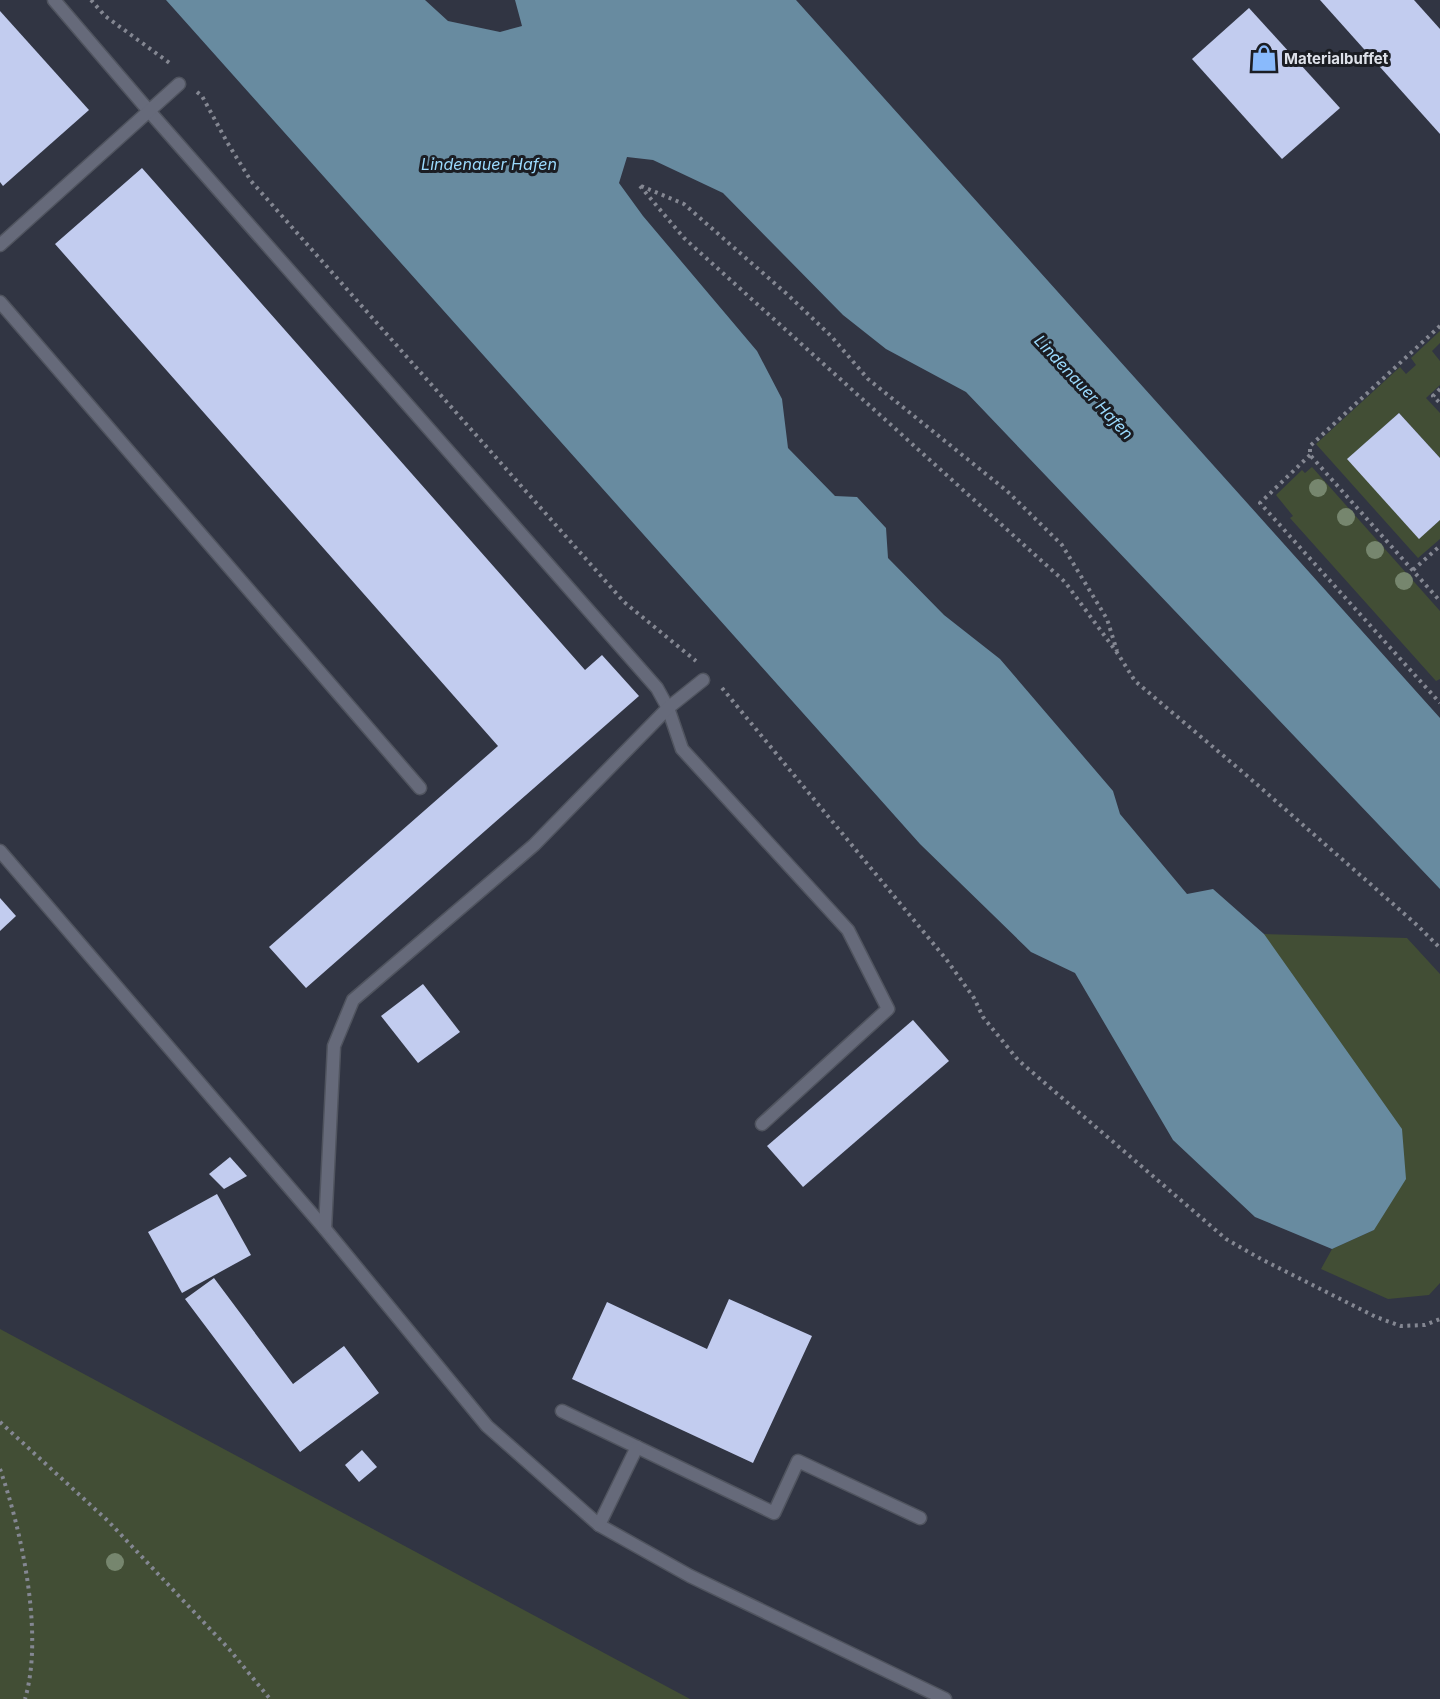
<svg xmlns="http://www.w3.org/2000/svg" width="1440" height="1699" font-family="Inter,sans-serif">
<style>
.green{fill:#424e35}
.water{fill:#688ba0}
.building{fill:#c2ccef}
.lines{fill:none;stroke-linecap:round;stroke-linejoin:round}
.lane-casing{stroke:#50545f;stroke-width:15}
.path{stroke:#848792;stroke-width:4;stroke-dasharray:3 4.5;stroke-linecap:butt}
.lane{stroke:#666a7a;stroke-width:12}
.tree{fill:#76866e}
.labels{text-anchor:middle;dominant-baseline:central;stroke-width:6;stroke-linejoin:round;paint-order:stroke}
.poi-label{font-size:15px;font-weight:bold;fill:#dee1e9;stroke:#1b1d23;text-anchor:start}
.water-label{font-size:16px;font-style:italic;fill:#9ad9fc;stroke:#1b1d23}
</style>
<rect width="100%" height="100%" fill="#313543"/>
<g class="green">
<polygon points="1440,331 1440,343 1432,351 1440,361 1440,385 1426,398 1440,413 1440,458 1399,413 1348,459 1419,538 1440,520 1440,539 1418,558 1316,444 1400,367 1406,374 1416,365 1411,358"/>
<polygon points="1312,467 1440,611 1440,679 1436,681 1290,518 1293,516 1276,495 1302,470 1305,473"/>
<polygon points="1264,934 1407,938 1440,974 1440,1283 1429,1295 1388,1299 1321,1269 1332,1249 1374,1230"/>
<polygon points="0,1329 690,1699 0,1699"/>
</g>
<polygon class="water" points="166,0 425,0 448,21 500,32 522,26 515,0 796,0 1440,718 1440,889 966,392 886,349 843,315 723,193 653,160 627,157 619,183 643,216 757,351 782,399 788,448 835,496 857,497 886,528 888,558 944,615 1000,659 1113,791 1120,814 1187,894 1213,889 1264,934 1402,1129 1406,1179 1374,1230 1332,1249 1255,1217 1173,1140 1075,973 1031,952 920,844"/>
<g class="building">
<polygon points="1320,0 1414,0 1440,29 1440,134"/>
<polygon points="1249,8 1340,108 1282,159 1192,59"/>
<polygon points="0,11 89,110 3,186 0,182"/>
<polygon points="142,168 585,670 602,655 639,696 306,988 269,947 498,746 55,244"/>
<polygon points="1399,413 1440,458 1440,520 1419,539 1347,459"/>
<polygon points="0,898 16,916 0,931"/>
<polygon points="423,984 460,1032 418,1063 381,1016"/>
<polygon points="913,1020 949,1061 803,1187 767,1146"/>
<polygon points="230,1157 247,1176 224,1189 209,1174"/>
<polygon points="217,1194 251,1255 182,1293 148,1232"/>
<polygon points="214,1278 293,1384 344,1346 379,1393 300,1452 185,1299"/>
<polygon points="729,1299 812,1336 753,1463 572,1379 607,1302 707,1349"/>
<polygon points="362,1450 377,1467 359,1482 345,1465"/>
</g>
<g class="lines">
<defs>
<g id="lane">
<polyline points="54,0 149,111 657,688 668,708 682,749 848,930 888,1009 762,1124"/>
<polyline points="0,245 179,84"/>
<polyline points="0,302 420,788"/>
<polyline points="0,851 325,1229 487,1426 599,1525 690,1576 945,1699"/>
<polyline points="325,1229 334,1046 353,1000 534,845 668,708 703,680"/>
<polyline points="562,1411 774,1513 798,1461 920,1518"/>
<polyline points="599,1525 637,1447"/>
</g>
</defs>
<use href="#lane" class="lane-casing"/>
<g class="path">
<polyline points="91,0 105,16 171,64"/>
<polyline points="197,92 202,96 227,142 251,181 624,602 696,661"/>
<polyline points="640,186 684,238 1065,582 1118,654 1135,681 1245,774 1417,925 1440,948"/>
<polyline points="641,186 684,204 788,295 831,336 868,379 1007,491 1062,545 1107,619 1117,651"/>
<polyline points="1440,326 1310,446 1310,455 1440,601"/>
<polyline points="1440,389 1433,396 1440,403"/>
<polyline points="1310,455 1260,503 1440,703"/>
<polyline points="1413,570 1440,546"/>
<polyline points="722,688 946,959 974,998 983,1017 1018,1060 1226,1239 1261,1259 1376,1317 1401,1326 1425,1325 1440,1319"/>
<polyline points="0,1422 108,1521 229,1649 270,1699"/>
<path d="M0,1469C22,1532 44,1635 25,1699"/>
</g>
<use href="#lane" class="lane"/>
</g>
<g class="tree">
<circle cx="1318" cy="488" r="9"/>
<circle cx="1346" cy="517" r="9"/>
<circle cx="1375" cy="550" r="9"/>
<circle cx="1404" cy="581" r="9"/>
<circle cx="115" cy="1562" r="9"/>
</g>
<defs>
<symbol id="shop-bare" viewBox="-9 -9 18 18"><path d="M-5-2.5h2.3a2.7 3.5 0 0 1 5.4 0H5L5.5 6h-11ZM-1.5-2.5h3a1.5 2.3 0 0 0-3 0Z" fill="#89bafc" stroke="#1b1d23" stroke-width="2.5" paint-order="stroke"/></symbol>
</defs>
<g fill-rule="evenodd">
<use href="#shop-bare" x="1245" y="39" width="38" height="38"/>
</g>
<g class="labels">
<g class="poi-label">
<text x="1284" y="58">Materialbuffet</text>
</g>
<g class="water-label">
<text x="489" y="164">Lindenauer Hafen</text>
<text transform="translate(1084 387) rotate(47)">Lindenauer Hafen</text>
</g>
</g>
</svg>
